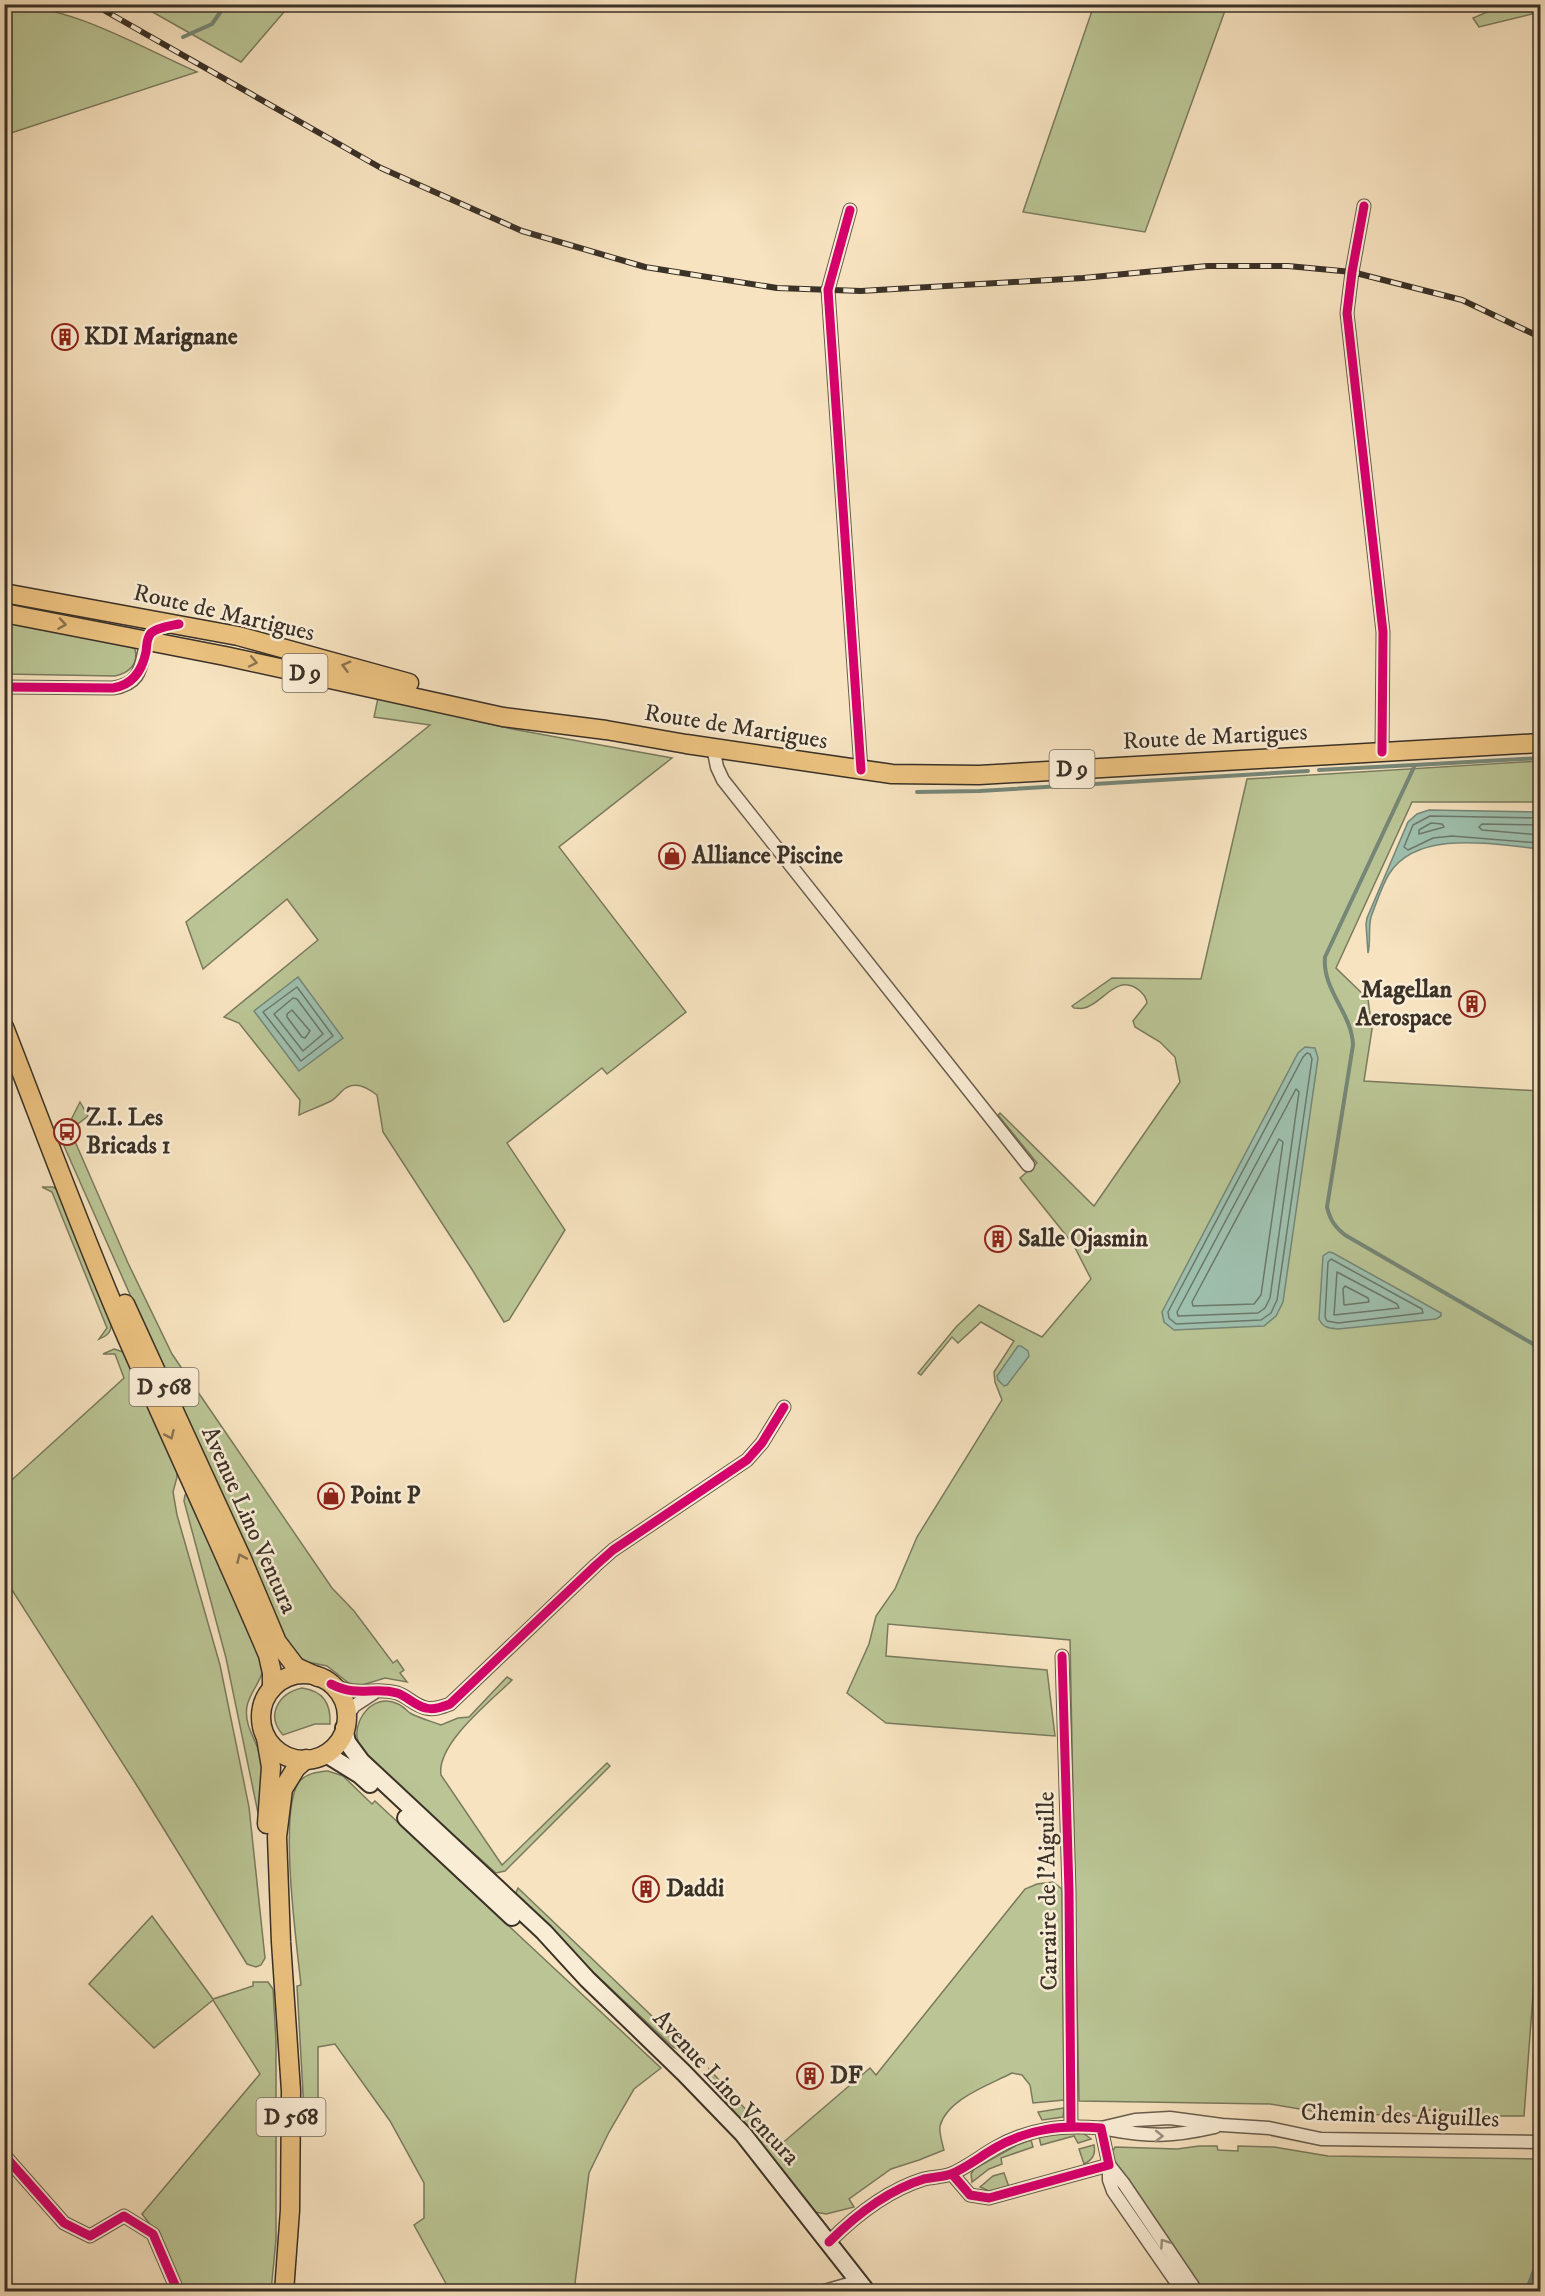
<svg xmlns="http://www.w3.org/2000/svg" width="1545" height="2296" font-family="'IM FELL DW Pica',serif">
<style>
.green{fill:#bac494;stroke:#7a7a5e;stroke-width:1.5}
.water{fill:#9ebfad;stroke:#768677;stroke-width:1.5}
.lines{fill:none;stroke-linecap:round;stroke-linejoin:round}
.shore{stroke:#6c786a;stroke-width:1.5}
.stream{stroke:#768677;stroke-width:4}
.street-casing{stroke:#695e4d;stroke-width:15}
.secondary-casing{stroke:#3a3127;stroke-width:20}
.primary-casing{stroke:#3a3127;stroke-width:21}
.street{stroke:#faedd6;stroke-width:12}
.secondary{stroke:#faedd6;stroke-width:16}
.primary{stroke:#ecc280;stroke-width:18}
.rail-casing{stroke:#3a3127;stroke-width:6}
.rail{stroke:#faedd6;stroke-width:4;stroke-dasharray:11;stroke-linecap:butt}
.cycleway-casing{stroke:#faedd6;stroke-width:13}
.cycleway{stroke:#d6006c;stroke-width:9}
.oneway{stroke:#8a724f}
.oneway2{stroke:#9a8f7e}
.labels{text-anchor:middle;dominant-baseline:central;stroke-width:5;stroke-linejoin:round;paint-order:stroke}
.shield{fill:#faedd6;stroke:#74695c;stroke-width:1.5}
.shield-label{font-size:22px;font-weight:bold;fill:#3a3127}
.poi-label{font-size:24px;font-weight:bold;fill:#3a3127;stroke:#faedd6;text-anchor:start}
.street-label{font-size:24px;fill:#3a3127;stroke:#faedd6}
</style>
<rect width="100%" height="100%" fill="#f7e3c0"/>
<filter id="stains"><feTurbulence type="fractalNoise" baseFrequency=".00333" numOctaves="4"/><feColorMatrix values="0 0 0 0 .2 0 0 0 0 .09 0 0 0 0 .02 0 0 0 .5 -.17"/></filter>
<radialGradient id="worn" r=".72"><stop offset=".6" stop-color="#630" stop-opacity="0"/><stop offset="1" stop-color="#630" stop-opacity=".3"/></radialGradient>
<g class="green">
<path d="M4,5C69,4 138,46 197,72L5,135Z"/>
<polygon points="140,5 290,5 241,62"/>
<polygon points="1094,5 1227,5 1145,232 1023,212"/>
<polygon points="1503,5 1540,5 1540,12 1479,27 1473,18"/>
<path d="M4,621L22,626L123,642L135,649C139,664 129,673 115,676L5,674Z"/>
<path d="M378,698L512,729L672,758L559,847L686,1012L607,1074L602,1068L507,1143L565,1230L509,1320L504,1322L473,1271L383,1132L377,1095C367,1087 353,1080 342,1091C338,1095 336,1098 331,1101C321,1106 310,1110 299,1115L300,1100L239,1023L224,1017L318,940L287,899L203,969L186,922L430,725L374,717Z"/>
<path d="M1540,761V802H1412L1336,968L1368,999L1372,1029L1364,1081L1540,1091V1811L1538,1845L1540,1900L1524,2116H1441L1440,2110H1420L1419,2116L1324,2113L1270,2104L1079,2101L1070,1640L888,1624L886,1656L1047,1670L1055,1736L886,1723L847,1693L869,1644L876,1616L895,1589L917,1537L1002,1400L995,1382L994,1372L1014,1341L981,1322L958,1343L952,1337L921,1375L918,1373L956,1327L979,1305L1042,1337L1091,1279L1073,1244L1020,1178L1037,1163L998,1115L1000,1113L1094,1206L1180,1082L1175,1057L1160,1042L1135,1027L1133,1021L1147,1003C1146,997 1144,995 1140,991C1117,971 1102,1005 1084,1008C1081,1009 1078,1008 1074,1008L1072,1006L1112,978L1201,979L1247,779Z"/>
<polygon points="80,1102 88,1116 70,1130 128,1263 172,1354 332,1588 354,1611 393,1663 397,1660 404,1670 400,1673 407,1682 385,1678 359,1686 350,1684 327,1666 308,1662 295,1655 284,1641 64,1146 67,1128"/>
<path d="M42,1187H53L61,1192L112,1321C111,1332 109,1335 99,1339L107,1328L52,1192Z"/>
<polygon points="114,1349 123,1352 132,1363 176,1463 177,1477 173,1492 177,1515 220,1665 249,1807 265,1958 261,1965 256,1967 247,1964 141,1792 5,1579 4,1487 124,1378 115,1354 103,1354"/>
<path d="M188,1493L264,1667C261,1682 250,1692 247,1706C243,1729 261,1744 262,1765C263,1781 260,1797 258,1813L226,1658L184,1501L185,1495Z"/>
<path d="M507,1677L512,1680C491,1701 436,1744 441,1775L502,1865L607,1763L610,1766L505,1871L496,1873L364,1755C357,1743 354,1733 360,1720C367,1705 382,1696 398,1704C403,1706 406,1710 410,1713C419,1718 430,1721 441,1725L458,1718L469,1717Z"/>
<path d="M302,1688C323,1691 331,1703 330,1724H315L283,1735C265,1715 279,1693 302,1688Z"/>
<path d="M328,1771L343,1776L372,1804L375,1801L661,2068L634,2089L609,2132L589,2173L574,2291H450L414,2225L424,2218V2183L390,2121L335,2044L318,2047V2131L309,2132L305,2129L297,1986L301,1985C297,1946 278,1811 299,1782C306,1773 318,1772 328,1771Z"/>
<path d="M1053,1882L1062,1889L1064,2100L1033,2103L1030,2085L1022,2075L1012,2073C989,2085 947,2099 940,2126C939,2133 942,2143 944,2150L919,2160L891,2169L849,2199L854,2207L826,2214L815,2212L712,2084L709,2079V2069L779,2146L870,2068L876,2075L1025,1889L1037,1884Z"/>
<polygon points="518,1888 676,2039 680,2038 688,2045 679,2050 673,2047 523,1906 515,1895"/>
<polygon points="152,1916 213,1999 253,1986 253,1982 268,1982 273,1989 276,2041 276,2240 271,2291 184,2291 162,2240 142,2214 260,2074 213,2000 154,2048 89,1984"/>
<polygon points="1064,2108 1063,2117 1042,2120 1038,2112"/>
<polygon points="1061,2133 1083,2133 1091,2139 1078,2143 1074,2136 1041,2145 1039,2137"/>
<polygon points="1031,2140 1033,2147 1001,2158 1002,2164 989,2169 972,2182 971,2174 974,2169 1017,2145"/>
<path d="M1094,2145C1096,2155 1092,2160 1084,2164L1079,2149Z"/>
<polygon points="1199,2146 1217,2146 1218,2150 1238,2151 1238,2146 1274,2147 1328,2156 1540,2159 1540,2291 1203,2291 1114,2162 1112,2153 1115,2147 1177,2149"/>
<polygon points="1004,2173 1009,2187 989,2191 980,2187 993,2176"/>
</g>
<g class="water">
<path d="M1429,810L1540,812V849C1496,845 1418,828 1389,874C1382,886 1376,903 1371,917C1368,928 1371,942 1368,953L1366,924L1367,918L1408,822L1417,814Z"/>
<polygon points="298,977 343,1038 299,1071 254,1011"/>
<polygon points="1305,1047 1315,1048 1318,1058 1283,1302 1276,1316 1264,1326 1174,1330 1164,1322 1162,1312 1298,1053"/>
<path d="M1329,1252L1333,1253L1441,1313V1316L1436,1319L1338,1329C1329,1328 1323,1328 1319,1319L1323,1256Z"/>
<polygon points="1018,1346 1021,1346 1028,1351 1029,1356 1007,1385 1004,1386 998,1380 997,1376"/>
</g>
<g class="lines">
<g class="shore">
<polyline points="1540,818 1430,816 1413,825 1404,847 1408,850 1433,838 1452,836 1540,843"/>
<polygon points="1431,823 1442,824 1444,827 1419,834 1419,830"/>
<polyline points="1540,825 1482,824 1479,827 1482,830 1540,835"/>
<polygon points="297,987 333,1036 301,1061 263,1012"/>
<polygon points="293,998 297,999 323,1034 303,1051 274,1014"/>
<polygon points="292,1010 310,1031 305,1038 302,1037 287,1017 287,1014"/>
<polygon points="1307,1053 1310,1054 1312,1059 1277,1300 1271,1313 1261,1320 1176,1324 1169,1318 1168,1312 1303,1057"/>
<polygon points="1296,1089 1299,1092 1270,1298 1265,1308 1258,1313 1178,1316 1177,1312"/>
<polygon points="1279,1139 1283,1142 1261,1295 1254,1304 1193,1306 1192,1302"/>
<polygon points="1331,1259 1422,1309 1423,1313 1338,1323 1327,1321 1325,1317 1328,1262"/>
<polygon points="1337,1272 1397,1304 1399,1308 1334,1315"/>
<polygon points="1345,1286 1368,1298 1369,1302 1344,1305 1343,1289"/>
</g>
<g class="stream">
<polyline points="183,37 212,24 226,4"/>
<path d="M1540,758L1415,765L1325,957C1322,990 1352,1013 1353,1045L1327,1207C1330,1220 1335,1227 1345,1235L1540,1348"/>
<polyline points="1319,770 1414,765"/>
<polyline points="917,792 979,791 1308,771"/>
<polyline points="1526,2292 1540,2254"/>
</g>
<defs>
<g id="street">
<polyline points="1364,206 1352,272 1347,313 1383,632 1382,752"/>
<polyline points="850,210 828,290 861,770"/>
<path d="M4,687L113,688C147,683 139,659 149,636L159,629L172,626"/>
<polyline points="713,747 717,767 723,780 1028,1165"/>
<polyline points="1062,1656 1069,1891 1071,2126"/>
<path d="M331,1684C358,1698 374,1686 397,1693C407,1696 415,1706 426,1708C434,1710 442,1707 450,1704L596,1565L613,1550L747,1460L762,1443L784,1407"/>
<polyline points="346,1718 354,1706 374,1693"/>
<polyline points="1101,2128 1135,2120 1170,2118 1222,2125 1269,2128 1321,2139 1540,2142"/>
<path d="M1107,2129C1151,2137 1171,2137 1215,2127"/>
<polyline points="4,2155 64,2223 90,2236 124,2216 153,2234 178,2292"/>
<path d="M829,2242C855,2216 888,2190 924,2179C933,2177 943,2177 951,2174C966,2168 981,2156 995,2148C1030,2128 1062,2125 1101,2128L1109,2165L989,2198L970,2195L952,2174"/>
<polyline points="821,2292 859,2281"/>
<polyline points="1183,2292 1113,2191 1109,2180 1109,2165 1124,2184 1197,2292"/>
</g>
<g id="secondary">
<polyline points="344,1728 347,1742 361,1761 544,1932 587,1979 684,2073 743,2134 867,2292"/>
<polyline points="326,1754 360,1775 370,1784"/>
<polyline points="406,1818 512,1917"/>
</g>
<g id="primary">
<polyline points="4,593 238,636 409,683"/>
<polyline points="4,613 225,656 503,717 606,730 686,744 892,774 979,775 1540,743"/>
<path d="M4,1027C45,1132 83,1237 128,1340C174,1445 223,1549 268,1655L272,1673V1688"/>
<polyline points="125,1304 242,1559 277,1642 296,1667 318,1677"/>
<circle cx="304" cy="1717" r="43"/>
<polyline points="266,1738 271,1767 267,1824"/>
<polyline points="284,2292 290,2210 291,2091 281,1942 277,1837 283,1789 296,1768 306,1759"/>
</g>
</defs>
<use href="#street" class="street-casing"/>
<use href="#secondary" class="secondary-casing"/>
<use href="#primary" class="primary-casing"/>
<use href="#street" class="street"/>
<use href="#secondary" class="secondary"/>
<use href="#primary" class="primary"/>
<defs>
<polyline id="rail" points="93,4 381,168 522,231 645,267 777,288 861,291 1083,278 1207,266 1288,266 1352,272 1462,300 1540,337"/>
</defs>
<use href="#rail" class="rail-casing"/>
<use href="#rail" class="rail"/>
<defs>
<g id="cycleway">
<polyline points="1364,206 1352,272 1347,313 1383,632 1382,752"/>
<polyline points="850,210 828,290 861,770"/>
<path d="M4,687L113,688C133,685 142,671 146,652C147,645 146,639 151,633C158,627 170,626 179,624"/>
<polyline points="1062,1656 1069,1891 1071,2126"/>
<path d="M331,1684C358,1698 374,1686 397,1693C407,1696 415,1706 426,1708C434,1710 442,1707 450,1704L596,1565L613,1550L747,1460L762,1443L784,1407"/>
<polyline points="4,2155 64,2223 90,2236 124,2216 153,2234 178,2292"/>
<path d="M829,2242C855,2216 888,2190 924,2179C933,2177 943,2177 951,2174C966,2168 981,2156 995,2148C1030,2128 1062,2125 1101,2128L1109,2165L989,2198L970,2195L952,2174"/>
</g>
</defs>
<use href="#cycleway" class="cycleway-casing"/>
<use href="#cycleway" class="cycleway"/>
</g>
<defs><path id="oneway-chevron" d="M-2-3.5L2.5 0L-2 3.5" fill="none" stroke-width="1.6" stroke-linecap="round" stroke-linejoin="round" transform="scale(1.5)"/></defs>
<g class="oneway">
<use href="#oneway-chevron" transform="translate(62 624) rotate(9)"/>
<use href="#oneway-chevron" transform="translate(253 662) rotate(12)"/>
<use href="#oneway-chevron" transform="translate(346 666) rotate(-165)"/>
<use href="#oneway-chevron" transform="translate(170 1435) rotate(66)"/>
<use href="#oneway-chevron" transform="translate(241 1558) rotate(-114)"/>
</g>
<g class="oneway2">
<use href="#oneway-chevron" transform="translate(1159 2136) rotate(1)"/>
<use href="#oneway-chevron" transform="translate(1164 2243) rotate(-124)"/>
</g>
<defs>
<symbol id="building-ring" viewBox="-11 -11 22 22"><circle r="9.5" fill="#faedd6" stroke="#8f2418" stroke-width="1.5"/><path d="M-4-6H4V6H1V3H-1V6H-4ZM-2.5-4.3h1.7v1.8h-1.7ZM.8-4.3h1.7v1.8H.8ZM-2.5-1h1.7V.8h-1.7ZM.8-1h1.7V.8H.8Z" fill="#8f2418"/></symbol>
<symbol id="shop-ring" viewBox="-11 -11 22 22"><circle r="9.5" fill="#faedd6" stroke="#8f2418" stroke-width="1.5"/><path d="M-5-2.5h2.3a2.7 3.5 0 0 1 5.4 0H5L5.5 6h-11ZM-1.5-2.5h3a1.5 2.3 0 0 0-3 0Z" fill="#8f2418"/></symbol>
<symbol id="bus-ring" viewBox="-11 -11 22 22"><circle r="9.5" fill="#faedd6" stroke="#8f2418" stroke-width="1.5"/><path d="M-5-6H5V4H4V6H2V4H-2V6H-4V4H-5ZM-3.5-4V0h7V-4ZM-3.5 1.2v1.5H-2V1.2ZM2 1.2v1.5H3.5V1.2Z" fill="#8f2418"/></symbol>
</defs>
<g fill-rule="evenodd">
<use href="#building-ring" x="50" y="322" width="30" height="30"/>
<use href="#shop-ring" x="657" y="841" width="30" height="30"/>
<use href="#building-ring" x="1457" y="989" width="30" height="30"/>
<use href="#bus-ring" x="52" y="1117" width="30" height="30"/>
<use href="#building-ring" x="983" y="1224" width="30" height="30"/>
<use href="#shop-ring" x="316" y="1481" width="30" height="30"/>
<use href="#building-ring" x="631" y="1874" width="30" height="30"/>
<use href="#building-ring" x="795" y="2061" width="30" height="30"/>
</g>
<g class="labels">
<g class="shield">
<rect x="282.5" y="654" width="45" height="38" rx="4.5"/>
<rect x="1049.5" y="750" width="45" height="38" rx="4.5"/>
<rect x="129.5" y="1368" width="69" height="38" rx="4.5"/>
<rect x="256.5" y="2098" width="69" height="38" rx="4.5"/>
</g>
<g class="shield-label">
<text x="305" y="673">D 9</text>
<text x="1072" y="769">D 9</text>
<text x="164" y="1387">D 568</text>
<text x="291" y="2117">D 568</text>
</g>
<g class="poi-label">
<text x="84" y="337">KDI Marignane</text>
<text x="692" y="856">Alliance Piscine</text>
<text x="1452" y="990" text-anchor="end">Magellan<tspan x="1452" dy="28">Aerospace</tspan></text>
<text x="86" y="1118">Z.I. Les<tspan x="86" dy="28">Bricads 1</tspan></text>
<text x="1018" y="1239">Salle Ojasmin</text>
<text x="350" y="1496">Point P</text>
<text x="666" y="1889">Daddi</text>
<text x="830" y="2076">DF</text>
</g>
<g class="street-label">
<text transform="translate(224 613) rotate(13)">Route de Martigues</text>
<text transform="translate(736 727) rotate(9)">Route de Martigues</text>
<text transform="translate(1215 737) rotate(-3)">Route de Martigues</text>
<text transform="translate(249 1520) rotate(66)">Avenue Lino Ventura</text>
<text transform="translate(1048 1891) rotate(-91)">Carraire de l'Aiguille</text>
<text transform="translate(726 2088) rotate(47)">Avenue Lino Ventura</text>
<text transform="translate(1400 2116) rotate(2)">Chemin des Aiguilles</text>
</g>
</g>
<rect width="1545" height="2296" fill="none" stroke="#f7e3c0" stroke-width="24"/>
<rect x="6" y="6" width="1533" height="2284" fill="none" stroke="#3a3127" stroke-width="3"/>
<rect x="12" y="12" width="1521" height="2272" fill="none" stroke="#3a3127" stroke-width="1.5"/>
<rect width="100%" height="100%" filter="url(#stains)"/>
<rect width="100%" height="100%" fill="url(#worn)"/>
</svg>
